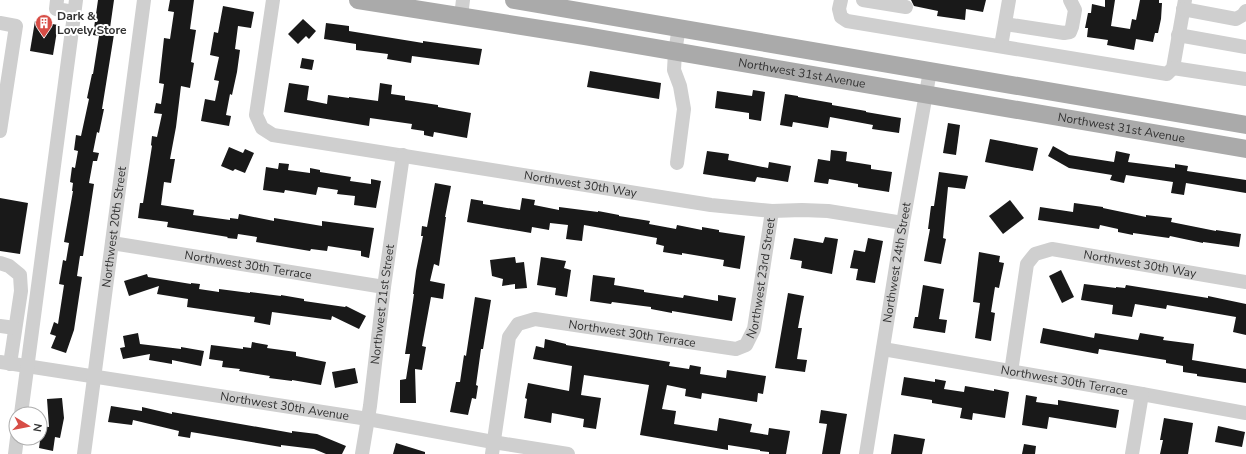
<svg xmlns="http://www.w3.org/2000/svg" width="1246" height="454" font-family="'Nunito Sans',sans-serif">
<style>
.building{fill:#191919}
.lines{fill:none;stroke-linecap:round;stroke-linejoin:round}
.minor{stroke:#cfcfcf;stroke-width:14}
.major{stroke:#aaa;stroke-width:18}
.labels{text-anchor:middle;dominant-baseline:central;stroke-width:4;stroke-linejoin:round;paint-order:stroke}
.poi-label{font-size:12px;font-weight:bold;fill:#323232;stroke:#fff;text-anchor:start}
.street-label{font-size:12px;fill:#323232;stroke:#fff}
</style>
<rect width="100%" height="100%" fill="#fff"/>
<g class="building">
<polygon points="98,0 114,0 110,28 115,28 102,109 104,109 99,133 97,132 93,152 99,153 97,161 93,161 89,183 94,184 83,256 80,256 77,276 82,277 74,330 66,353 51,348 56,336 50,334 54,322 58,324 64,285 59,284 63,260 66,261 69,243 64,242 73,191 72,191 73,183 70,182 72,167 75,168 78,151 74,150 76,135 81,136 89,99 87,98 92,74 93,74 99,36 93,35"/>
<polygon points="170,0 194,0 190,29 196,30 191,62 194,63 190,88 181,86 176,127 170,159 175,159 171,183 164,182 161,205 194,210 193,215 230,220 230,218 238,219 239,214 274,221 274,218 322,226 322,221 374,228 369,258 361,256 361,251 347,249 328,246 327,251 311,249 310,251 256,242 257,237 238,234 237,239 227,238 228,237 167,227 168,222 138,218 140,203 143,203 152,146 151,145 152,136 157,137 162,114 154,113 156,103 161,104 164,84 159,83 164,38 170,39 174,12 168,11"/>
<polygon points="911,0 986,0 983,12 966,9 965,20 937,16 938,11 914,6"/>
<polygon points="1105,0 1115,0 1111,26 1130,29 1132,19 1136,20 1140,0 1159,0 1159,3 1162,3 1161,19 1158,33 1155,33 1153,42 1136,39 1134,50 1107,45 1108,40 1087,37 1088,28 1085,28 1088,13 1091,13 1092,4 1105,7"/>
<polygon points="223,6 254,12 251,28 238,26 235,49 240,50 237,72 232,95 230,94 226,115 231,116 229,126 201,121 205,99 215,101 219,81 214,80 219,57 210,55 214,32 218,33"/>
<polygon points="303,19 316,31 309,39 306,36 298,44 288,34"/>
<polygon points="35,21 58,25 53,55 30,51"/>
<polygon points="326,23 349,26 349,31 423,43 423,41 482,49 479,65 412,56 411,63 387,59 388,54 356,50 356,44 324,39"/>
<polygon points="302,58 314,60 312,70 300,68"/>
<polygon points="590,71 661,83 659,99 587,87"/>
<polygon points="289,83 309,86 307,100 327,104 328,95 349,98 349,97 378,101 380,83 392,85 391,94 405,96 405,100 438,105 438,107 471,113 467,138 434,132 433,137 424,135 424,131 411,129 412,124 370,118 369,126 284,112"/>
<polygon points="753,90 765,92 761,121 749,119 749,113 715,108 717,91 752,96"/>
<polygon points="785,94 798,96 798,97 832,103 832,105 866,111 866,112 901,118 899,133 872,129 873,125 830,117 828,128 793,122 792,127 780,125"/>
<polygon points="948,123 960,125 956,155 943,153"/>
<polygon points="990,139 1038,148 1033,171 985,162"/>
<polygon points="1053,146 1069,155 1114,162 1116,151 1130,154 1128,162 1175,168 1175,164 1188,166 1187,171 1246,180 1246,193 1186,183 1184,195 1171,193 1173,182 1126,175 1124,183 1110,180 1112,175 1069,168 1048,156"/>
<polygon points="229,147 243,153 245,149 254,153 245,173 235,169 233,171 221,166"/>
<polygon points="831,150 847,152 846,161 871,165 871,169 892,172 889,192 858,187 858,184 829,179 828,184 814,182 818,159 830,161"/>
<polygon points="707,151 729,154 728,160 768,168 769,162 791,166 788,182 757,177 755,182 703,174"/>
<polygon points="279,163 289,164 288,170 310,173 310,168 320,170 320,172 351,177 350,181 371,184 371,179 381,181 376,208 354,205 355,196 337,194 338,190 318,187 316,195 285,190 284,193 263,190 266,167 278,169"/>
<polygon points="939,172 968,176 965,189 948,187 943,238 946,239 941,264 924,261 930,229 928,229 931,206 934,206"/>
<polygon points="435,183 451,186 445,217 446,217 439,266 434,264 430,281 445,284 443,299 431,297 422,346 426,347 422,370 415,369 416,403 400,403 400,380 406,379 410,354 405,354 414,294 413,294 416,271 423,236 421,236 422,226 427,227"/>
<polygon points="0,198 28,203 20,254 0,251"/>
<polygon points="522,198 535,200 534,205 559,210 559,207 598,212 598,211 619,215 619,216 650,221 649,224 676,229 677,225 702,230 702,227 719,230 719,232 745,236 740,269 723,266 724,260 682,253 682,255 663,252 664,246 656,244 657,238 584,225 582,241 566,239 568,225 550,223 549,230 532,227 531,233 467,222 471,199 483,201 483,204 520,210"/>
<polygon points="1010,200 1024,218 1003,234 989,216"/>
<polygon points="1074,203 1103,207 1103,208 1146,217 1146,215 1172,218 1171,222 1216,231 1216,230 1241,234 1239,247 1203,242 1203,243 1170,236 1169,238 1133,233 1133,235 1118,232 1118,229 1100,225 1099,229 1038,220 1040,207 1073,212"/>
<polygon points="825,237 838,239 832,274 801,268 802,261 790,259 794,238 823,243"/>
<polygon points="868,238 883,241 875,283 856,280 858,269 850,268 854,250 865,252"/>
<polygon points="979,252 1000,256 999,262 1004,263 999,288 995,287 991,312 995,313 991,341 975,338 980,303 973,302"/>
<polygon points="515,257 516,263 524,262 527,288 515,289 515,284 502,286 503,279 492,276 490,260"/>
<polygon points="541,257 566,261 564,268 571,270 567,297 555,295 556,288 537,285"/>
<polygon points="1061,270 1074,297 1062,303 1049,276"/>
<polygon points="147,274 148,277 191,284 191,283 200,284 199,289 219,292 219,289 250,293 250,292 281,296 281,295 304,299 304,301 345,307 346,306 366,316 359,329 332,316 331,320 272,312 270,325 254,322 255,317 187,307 188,299 157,294 159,286 129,296 124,281"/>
<polygon points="593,275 615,278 614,285 644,290 644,292 683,298 684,295 718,301 718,295 736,298 732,321 672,311 672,313 651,309 651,307 612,302 611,304 590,301"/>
<polygon points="1084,284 1116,288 1116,287 1125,288 1126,285 1208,298 1208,296 1246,304 1246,335 1233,332 1236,317 1167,305 1166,309 1135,304 1132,317 1112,314 1113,305 1081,300"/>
<polygon points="923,285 944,289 939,319 947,320 945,333 913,328 915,317 918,317"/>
<polygon points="788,293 804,296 798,328 802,328 797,359 807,360 805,372 775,368"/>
<polygon points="475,297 491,300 483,349 481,349 476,385 478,386 476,399 472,398 468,415 450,412 456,382 460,382 464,355 466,356"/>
<polygon points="1043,328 1094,338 1095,333 1138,340 1140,333 1164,337 1163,340 1194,344 1192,360 1246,369 1246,383 1197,376 1197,374 1183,372 1183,366 1166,363 1166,360 1099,349 1098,354 1040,343"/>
<polygon points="138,333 140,344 181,349 181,347 204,351 201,366 172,360 172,364 149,360 150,354 123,359 120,348 125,347 123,336"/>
<polygon points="545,339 566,344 566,345 670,362 669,366 689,369 690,365 701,367 700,374 726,378 727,370 766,376 763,394 758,393 757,402 702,393 701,399 685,396 686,389 667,385 662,409 676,411 674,424 717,431 719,418 752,424 750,432 768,435 769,428 790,431 786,454 769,454 769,452 760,451 760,450 728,445 728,450 640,435 649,385 584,375 581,395 601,398 596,429 583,427 584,419 552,413 551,423 524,418 527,399 525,398 528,383 569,391 572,366 533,359 536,346 544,348"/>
<polygon points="252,342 268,345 267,348 296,352 296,356 326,362 321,385 292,380 292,381 269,378 270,376 239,371 240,369 222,367 223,361 209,359 211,345 243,349 243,347 251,348"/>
<polygon points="355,368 358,383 335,388 332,372"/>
<polygon points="904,377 935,382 935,379 946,381 944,389 964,392 965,386 994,391 994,389 1009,392 1005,418 973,413 972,420 960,418 962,408 932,403 932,400 901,395"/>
<polygon points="1026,395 1037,397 1036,402 1058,405 1058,400 1119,410 1116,428 1049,417 1047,429 1022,425"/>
<polygon points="62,398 64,418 60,438 55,437 53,451 39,448 42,426 49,427 47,399"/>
<polygon points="111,406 142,411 142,407 172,414 172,412 292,433 292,431 317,434 346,446 342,454 326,454 314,449 281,445 281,447 191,432 190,438 178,436 179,431 133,420 132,425 108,422"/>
<polygon points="821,410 847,414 840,454 822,454 827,424 819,423"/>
<polygon points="1164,418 1193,423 1188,454 1160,454 1163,440 1160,440"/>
<polygon points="1218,426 1245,432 1242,447 1215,442"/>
<polygon points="894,434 925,439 922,454 891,454"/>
<polygon points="396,443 425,452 425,454 393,454"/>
<polygon points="1024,444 1036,446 1035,454 1022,454"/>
</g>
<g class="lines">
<g class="minor">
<polyline points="57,0 56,9 74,12"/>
<path id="s1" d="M273,0L256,115L262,128L273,135L711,205L772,211L802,210L828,211L903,223"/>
<polyline points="841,0 839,9 841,17 847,21 1167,74 1173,68 1185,0"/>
<polyline points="863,0 906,7"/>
<polyline points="1183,9 1236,19 1243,15 1246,11"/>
<polyline points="461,16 463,0"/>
<polyline points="0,23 16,26 0,131"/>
<polyline points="1005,24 1064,33 1070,32 1072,27 1075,10 1070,0"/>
<polyline points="1178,35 1246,47"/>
<polyline points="1001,46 1009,0"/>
<polyline points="1173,68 1246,79"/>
<polyline points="677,163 684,109 680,86 674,70 675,52 679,27"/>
<path id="s2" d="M112,243L384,287"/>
<polyline points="0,263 9,266 20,275 21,291 10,364"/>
<polyline points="0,326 15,328"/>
<path id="s3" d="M883,349L1142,394L1246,413"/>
<path id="s4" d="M0,362L368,419L493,442L568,454"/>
<path id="s5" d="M1011,372L1027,264L1035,254L1052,249L1246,282"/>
<polyline points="21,414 76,0"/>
<polyline points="15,454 17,438"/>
<path id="s6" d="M84,454L144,0"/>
<path id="s7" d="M362,454L370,406L384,287L403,155"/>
<path id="s8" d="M492,454L509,337L518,324L535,319L736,349L746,345L754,329L772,211"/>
<path id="s9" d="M866,454L903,223L930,71"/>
<polyline points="1132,454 1142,394"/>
</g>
<g class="major">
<path id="s10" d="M358,0L585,36L1246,149"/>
<polyline points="514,0 1246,125"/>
</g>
</g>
<defs>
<symbol id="building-pin" viewBox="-11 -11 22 30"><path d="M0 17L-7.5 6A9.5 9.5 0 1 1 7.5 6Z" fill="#d74d46" stroke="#fff"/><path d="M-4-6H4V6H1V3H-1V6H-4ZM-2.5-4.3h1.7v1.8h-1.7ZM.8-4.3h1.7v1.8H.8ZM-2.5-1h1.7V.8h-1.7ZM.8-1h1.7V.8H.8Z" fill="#fff"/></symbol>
</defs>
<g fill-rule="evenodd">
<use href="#building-pin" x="34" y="13" width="20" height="27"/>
</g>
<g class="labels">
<g class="poi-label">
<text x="57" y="16">Dark &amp;<tspan x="57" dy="14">Lovely Store</tspan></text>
</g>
<g class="street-label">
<text stroke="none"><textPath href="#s10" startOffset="450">Northwest 31st Avenue</textPath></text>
<text stroke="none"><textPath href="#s10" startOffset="774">Northwest 31st Avenue</textPath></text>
<text stroke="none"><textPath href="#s1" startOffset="455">Northwest 30th Way</textPath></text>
<text stroke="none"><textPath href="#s6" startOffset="229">Northwest 20th Street</textPath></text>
<text stroke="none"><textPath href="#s9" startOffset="194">Northwest 24th Street</textPath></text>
<text stroke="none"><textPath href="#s5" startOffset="229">Northwest 30th Way</textPath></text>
<text stroke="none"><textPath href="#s2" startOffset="138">Northwest 30th Terrace</textPath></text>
<text stroke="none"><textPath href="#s8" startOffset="435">Northwest 23rd Street</textPath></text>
<text stroke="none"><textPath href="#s7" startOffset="151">Northwest 21st Street</textPath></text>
<text stroke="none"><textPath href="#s8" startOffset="250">Northwest 30th Terrace</textPath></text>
<text stroke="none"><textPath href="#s3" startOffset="184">Northwest 30th Terrace</textPath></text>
<text stroke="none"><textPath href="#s4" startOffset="288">Northwest 30th Avenue</textPath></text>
</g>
</g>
<g transform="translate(28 426) rotate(100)"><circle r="19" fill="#ffffff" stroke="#adadad"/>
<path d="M0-3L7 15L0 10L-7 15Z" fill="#d74d46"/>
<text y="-6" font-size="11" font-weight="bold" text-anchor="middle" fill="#323232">N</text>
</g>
</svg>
